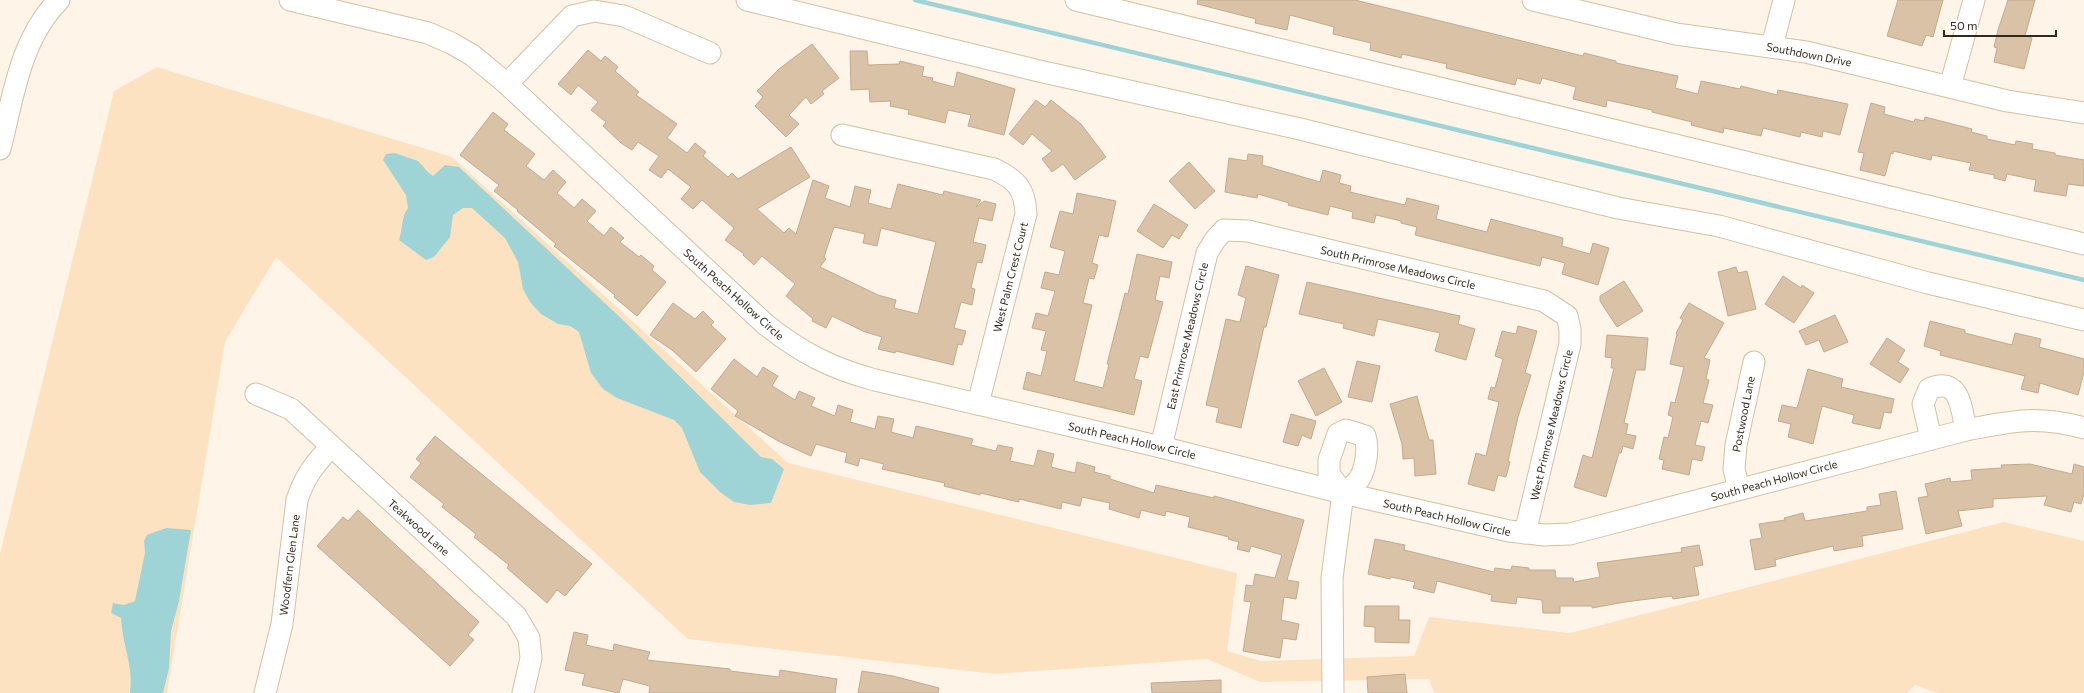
<svg xmlns="http://www.w3.org/2000/svg" width="2084" height="693" font-family="Commissioner,sans-serif">
<style>
.green{fill:#fde2c1}
.water{fill:#9fd4d7}
.lines{fill:none;stroke-linecap:round;stroke-linejoin:round}
.stream{stroke:#9fd4d7;stroke-width:4.5}
.building{fill:#d9c2a6;stroke:#c1ab8e;fill-rule:evenodd}
.minor-casing{stroke:#d6bfa2;stroke-width:23}
.minor{stroke:#fff;stroke-width:21}
.labels{text-anchor:middle;dominant-baseline:central;stroke-width:4;stroke-linejoin:round;paint-order:stroke}
.street-label{font-size:11px;fill:#32291e;stroke:#fff}
</style>
<rect width="100%" height="100%" fill="#fef4e8"/>
<polygon class="green" points="157,67 452,157 788,463 1237,573 1227,651 1261,661 1414,656 1429,617 1570,633 2004,522 2084,541 2084,693 1937,693 1915,685 1907,693 1434,693 1429,679 1260,682 1207,659 995,674 688,639 276,257 225,342 167,693 0,693 0,554 114,91"/>
<g class="water">
<path d="M395,153L418,161L428,172L433,176L445,165L459,167L624,321L761,457L772,459L784,469L771,503L750,505L734,502L720,492L700,472L682,428L674,420L617,398L603,389L591,373L579,332L570,326L558,324L541,314L530,302L523,289L518,262L505,238L472,208H463L453,215L450,237L434,257L426,260L399,240C403,229 401,217 408,208L406,195L383,160L386,154Z"/>
<path d="M166,528L191,530L179,601L171,631L169,668L163,693H130C134,667 122,644 121,618L111,613L113,603L124,605L135,601L145,553L144,541L147,535Z"/>
</g>
<g class="lines">
<polyline class="stream" points="915,0 2084,280"/>
</g>
<g class="building">
<polygon points="1198,0 1355,0 1583,56 1584,53 1616,61 1616,63 1678,76 1675,88 1698,94 1701,81 1740,89 1741,86 1777,95 1778,90 1848,104 1840,135 1823,131 1822,137 1801,132 1800,137 1763,128 1761,136 1724,128 1723,133 1691,125 1692,122 1652,112 1652,110 1607,100 1606,107 1573,99 1576,87 1542,78 1540,84 1517,78 1515,85 1446,68 1447,64 1402,54 1401,58 1370,50 1371,43 1333,34 1334,27 1290,15 1287,30 1255,23 1256,19 1197,4"/>
<polygon points="1898,0 1943,0 1933,37 1926,35 1922,46 1887,36"/>
<polygon points="2008,0 2035,0 2025,36 2032,38 2024,69 1994,62 1997,48 1994,47 1998,30"/>
<polygon points="812,44 839,78 822,91 824,94 811,104 806,97 789,115 799,124 786,137 755,106 763,97 757,91 779,69"/>
<path d="M588,50L601,61L605,56L618,67L615,71L639,92L636,95L677,124L667,138L687,153L695,143L706,152L703,156L728,177L732,173L738,179L791,147L810,177L757,209L784,233L789,228L796,234L813,180L829,186L825,198L850,207L855,186L871,190L868,203L891,209L898,184L943,195L944,191L981,200L976,207L984,201L996,204L992,221L979,218L973,242L986,245L982,263L977,262L971,288L975,289L972,305L961,302L954,328L966,331L962,345L958,344L953,365L896,351L895,353L878,349L882,337L865,332L832,316L826,328L812,321L813,319L786,296L795,284L762,256L754,265L743,255L744,254L725,240L734,228L702,200L693,209L681,199L691,187L668,169L661,178L649,170L659,156L638,142L632,150L621,143L603,126L606,122L591,110L598,102L578,85L571,95L558,84ZM834,227L865,234L863,243L877,246L881,228L936,242L918,314L894,308L896,300L878,295L820,267L826,259L824,257Z"/>
<polygon points="850,51 867,51 868,65 899,64 900,61 924,67 922,76 933,78 932,81 954,87 957,72 1015,89 1004,135 968,126 971,115 948,110 945,123 908,114 909,110 890,106 891,101 870,102 869,89 851,90"/>
<polygon points="1036,100 1045,107 1051,100 1081,124 1106,157 1075,180 1063,164 1052,172 1042,159 1052,151 1032,134 1023,145 1009,134"/>
<polygon points="1871,103 1885,107 1884,114 1914,122 1915,119 1924,121 1925,117 1972,129 1971,132 1987,136 1987,139 2015,145 2016,141 2033,144 2032,149 2055,153 2055,155 2084,160 2084,186 2068,184 2066,196 2034,191 2036,180 2007,174 2005,181 1994,178 1994,175 1969,170 1971,163 1932,155 1931,160 1893,151 1893,154 1891,153 1885,176 1860,170 1864,153 1858,152"/>
<polygon points="493,112 508,124 504,130 535,154 526,166 544,180 553,170 566,182 557,193 574,208 582,199 596,211 587,221 604,236 611,227 624,238 620,242 639,257 641,255 654,266 652,270 666,282 637,316 614,297 615,295 554,246 556,244 517,211 518,210 494,191 499,185 460,155"/>
<polygon points="1248,154 1263,156 1262,165 1320,182 1323,170 1341,175 1339,183 1351,186 1350,192 1405,205 1407,198 1439,206 1436,219 1487,232 1491,219 1563,238 1562,246 1590,254 1593,243 1609,248 1598,285 1562,274 1565,263 1542,257 1540,266 1415,235 1417,227 1401,223 1401,221 1376,215 1374,223 1352,218 1353,212 1330,206 1328,215 1288,205 1289,203 1258,194 1257,198 1225,192 1229,158 1247,161"/>
<polygon points="1189,162 1215,191 1195,209 1169,181"/>
<polygon points="1077,193 1116,201 1108,237 1099,235 1092,263 1098,265 1094,279 1089,278 1083,303 1092,305 1074,381 1103,388 1109,364 1107,364 1125,293 1128,294 1137,254 1172,262 1169,278 1160,276 1155,300 1163,302 1148,358 1140,356 1134,379 1142,381 1134,415 1023,389 1027,372 1041,376 1047,351 1041,350 1046,331 1032,328 1036,313 1048,316 1055,291 1041,288 1045,272 1059,275 1065,251 1050,247 1060,211 1073,214"/>
<polygon points="1154,204 1188,225 1179,239 1172,235 1163,248 1137,231"/>
<polygon points="1246,266 1279,275 1266,327 1264,327 1241,428 1216,422 1219,408 1206,405 1226,319 1240,322 1246,298 1238,295"/>
<polygon points="1736,267 1738,273 1747,271 1756,309 1728,316 1718,272"/>
<polygon points="1783,276 1801,288 1802,285 1814,293 1794,323 1765,304"/>
<polygon points="1624,281 1643,311 1617,327 1600,301 1600,296"/>
<polygon points="1307,282 1460,316 1458,324 1475,329 1466,360 1435,351 1440,333 1378,319 1374,336 1343,328 1344,324 1299,314"/>
<polygon points="673,303 695,319 703,311 714,322 711,325 726,339 696,372 672,350 650,335"/>
<polygon points="1689,303 1724,323 1704,358 1710,360 1706,379 1709,380 1703,403 1713,405 1708,423 1701,421 1695,445 1705,447 1702,461 1692,459 1689,475 1662,469 1664,460 1659,459 1664,437 1668,438 1673,417 1668,415 1671,402 1675,403 1684,367 1670,364 1677,334 1676,333 1683,320 1680,318"/>
<polygon points="1835,315 1848,342 1824,352 1819,340 1806,345 1799,331"/>
<polygon points="1930,321 1965,330 1965,333 2012,345 2015,333 2041,339 2039,347 2084,359 2084,372 2078,395 2040,383 2038,393 2021,389 2025,376 1940,355 1941,351 1924,346"/>
<polygon points="1518,326 1537,331 1525,373 1531,375 1518,417 1508,461 1510,462 1506,477 1498,475 1494,491 1468,484 1476,453 1486,456 1499,402 1488,399 1491,387 1495,388 1503,359 1495,356 1502,331 1516,334"/>
<polygon points="1607,335 1648,338 1645,370 1636,370 1624,423 1628,424 1626,434 1636,436 1633,449 1623,446 1621,453 1619,453 1606,497 1574,487 1583,455 1592,458 1614,368 1611,368 1612,358 1605,357"/>
<polygon points="1887,338 1905,350 1898,362 1909,369 1900,383 1870,364"/>
<polygon points="734,359 757,377 763,367 778,376 772,386 795,400 799,391 815,398 811,406 835,416 838,405 853,410 850,422 875,429 878,416 894,419 891,432 913,438 916,426 973,439 971,445 996,451 998,445 1013,448 1010,461 1034,466 1038,450 1054,454 1051,467 1075,473 1077,462 1095,467 1094,472 1110,476 1110,479 1154,493 1156,485 1214,498 1214,496 1304,520 1287,580 1299,582 1296,599 1284,597 1281,620 1299,624 1296,640 1283,638 1280,658 1243,651 1251,602 1244,601 1246,585 1253,586 1255,574 1275,578 1282,555 1251,546 1249,552 1237,549 1239,542 1228,539 1229,537 1188,527 1190,517 1166,511 1165,516 1141,510 1139,518 1109,509 1110,503 1082,497 1080,506 1062,502 1061,509 1019,499 1019,502 980,493 980,495 944,486 945,483 882,469 884,464 860,458 858,466 845,462 847,453 816,444 811,456 780,442 735,416 738,411 711,389"/>
<polygon points="1357,361 1380,366 1372,402 1348,397"/>
<polygon points="1324,368 1342,402 1316,416 1298,381"/>
<polygon points="1808,369 1843,379 1841,387 1894,399 1891,413 1884,412 1880,429 1852,423 1854,415 1822,406 1813,444 1788,437 1791,424 1778,421 1782,405 1797,408"/>
<polygon points="1417,396 1429,440 1433,440 1436,474 1415,476 1414,458 1403,459 1402,444 1390,404"/>
<polygon points="1291,414 1316,421 1311,439 1302,435 1298,446 1283,442"/>
<polygon points="435,436 592,564 565,596 557,590 547,603 507,568 509,565 474,537 476,534 442,507 444,504 410,477 421,463 416,459"/>
<polygon points="2030,464 2072,474 2074,464 2084,467 2084,494 2081,504 2074,502 2071,512 2044,505 2047,496 1993,499 1993,507 1958,511 1962,526 1926,534 1918,498 1928,496 1925,484 1950,478 1951,482 1972,480 1971,470 2002,468 2001,465"/>
<polygon points="1896,491 1903,529 1862,536 1863,546 1834,551 1833,546 1782,558 1775,560 1776,566 1755,570 1750,540 1762,538 1759,524 1785,520 1784,518 1803,513 1805,521 1867,511 1867,507 1881,505 1879,494"/>
<polygon points="358,510 479,622 468,635 474,640 450,666 317,546 343,517 348,521"/>
<polygon points="1375,539 1405,545 1404,550 1494,572 1495,568 1511,570 1512,566 1529,568 1529,570 1555,570 1556,578 1573,578 1574,582 1600,577 1597,563 1682,552 1681,548 1699,545 1703,565 1694,567 1699,595 1673,599 1672,596 1625,602 1592,608 1592,606 1560,606 1560,613 1543,613 1542,600 1517,597 1516,604 1491,601 1492,595 1437,581 1434,593 1413,588 1415,582 1391,577 1390,579 1368,574"/>
<polygon points="1365,606 1399,606 1399,620 1410,620 1409,643 1375,642 1375,627 1364,626"/>
<polygon points="574,632 588,635 586,645 613,651 614,644 650,652 647,660 730,669 730,671 779,677 780,670 837,679 835,693 649,693 650,686 623,679 619,693 582,685 585,674 565,670"/>
<polygon points="862,671 893,676 939,688 938,693 858,693"/>
<polygon points="1405,674 1407,693 1368,693 1367,677"/>
<polygon points="1221,680 1221,693 1152,693 1151,683"/>
</g>
<g class="lines">
<defs>
<g id="minor">
<path d="M290,0L428,33L451,43L472,55L507,84L765,324C801,353 831,368 875,380L1161,447L1343,493L1509,531L1544,535L1570,534L1966,430C2011,421 2038,415 2084,428"/>
<polyline points="747,0 1039,71 1300,129 1618,208 1719,226 1928,283 2084,320"/>
<polyline points="1076,0 2084,244"/>
<polyline points="1533,0 1676,34 1806,52 2007,101 2084,113"/>
<polyline points="1772,46 1784,0"/>
<polyline points="507,84 572,16 594,11 624,16 710,53"/>
<polyline points="1950,87 1974,0"/>
<path d="M842,135L994,169C1017,180 1025,189 1026,214L978,404"/>
<path d="M0,149C13,98 20,39 59,0"/>
<polyline points="256,394 291,409 516,616 529,638 531,658 523,693"/>
<path d="M1931,439L1923,404L1929,389C1960,376 1961,407 1966,430"/>
<polyline points="1161,447 1207,253 1215,240 1224,230 1248,231 1544,301 1567,316 1570,329 1570,344 1525,533"/>
<polyline points="1739,489 1734,469 1736,445 1754,362"/>
<path d="M265,693L282,624L297,500C304,478 315,463 331,447"/>
<path d="M1333,693L1332,578L1343,493L1329,474V460L1338,434L1346,430L1365,436C1369,448 1366,473 1356,483C1352,487 1347,490 1343,493"/>
</g>
</defs>
<use href="#minor" class="minor-casing"/>
<use href="#minor" class="minor"/>
</g>
<g class="labels">
<g class="street-label">
<text transform="translate(1809 54) rotate(11)">Southdown Drive</text>
<text transform="translate(1398 267) rotate(13)">South Primrose Meadows Circle</text>
<text transform="translate(1010 277) rotate(-76)">West Palm Crest Court</text>
<text transform="translate(734 294) rotate(42)">South Peach Hollow Circle</text>
<text transform="translate(1187 336) rotate(-77)">East Primrose Meadows Circle</text>
<text transform="translate(1743 414) rotate(-79)">Postwood Lane</text>
<text transform="translate(1551 425) rotate(-77)">West Primrose Meadows Circle</text>
<text transform="translate(1132 440) rotate(13)">South Peach Hollow Circle</text>
<text transform="translate(1774 480) rotate(-15)">South Peach Hollow Circle</text>
<text transform="translate(1447 517) rotate(13)">South Peach Hollow Circle</text>
<text transform="translate(419 527) rotate(42)">Teakwood Lane</text>
<text transform="translate(289 565) rotate(-83)">Woodfern Glen Lane</text>
</g>
</g>
<path d="M1944 30v6h112v-6" fill="none" stroke="#32291e" stroke-width="2"/>
<text x="1950" y="30" font-size="12" fill="#32291e" stroke="#ffffff" stroke-width="3" paint-order="stroke">50 m</text>
</svg>
